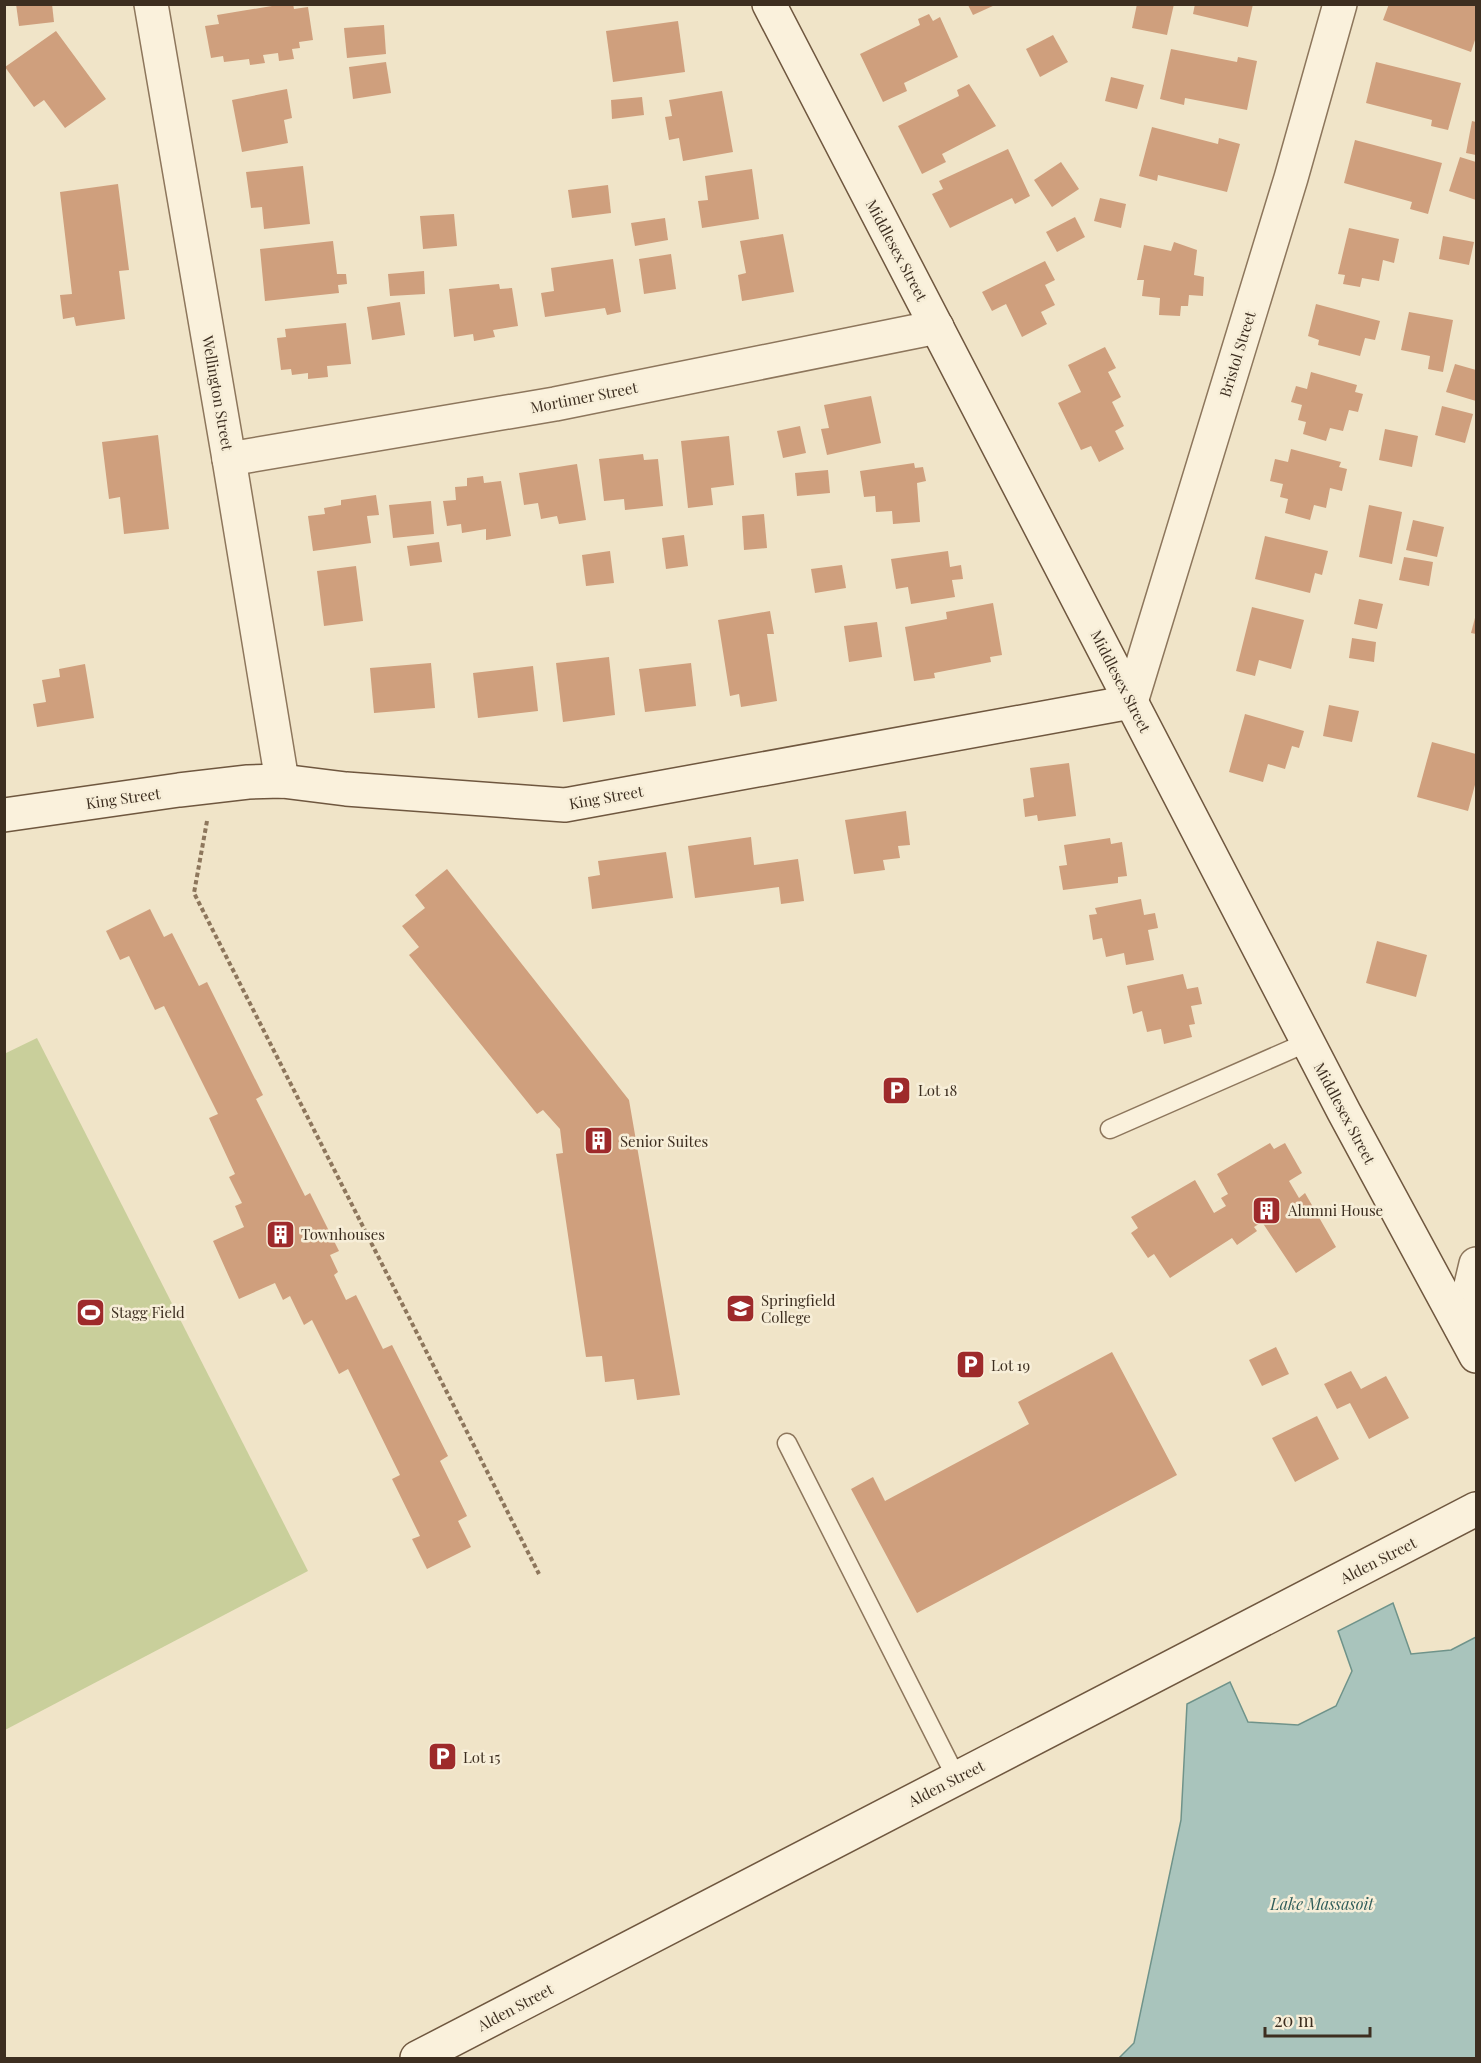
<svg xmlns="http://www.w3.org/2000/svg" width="1481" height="2063" font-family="'Playfair Display',serif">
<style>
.green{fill:#c9cf9b}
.water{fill:#a9c4bc;stroke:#6f938a;stroke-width:1.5}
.building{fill:#cf9f7d}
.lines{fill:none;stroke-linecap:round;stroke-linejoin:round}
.lane-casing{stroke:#8d765c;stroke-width:21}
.street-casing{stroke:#8d765c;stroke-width:36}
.secondary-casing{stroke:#6f573f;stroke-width:36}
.path{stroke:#8d765c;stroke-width:4;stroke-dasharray:4.5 3;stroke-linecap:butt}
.lane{stroke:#faf1dc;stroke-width:18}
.street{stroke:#faf1dc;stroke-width:33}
.secondary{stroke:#faf1dc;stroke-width:33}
.labels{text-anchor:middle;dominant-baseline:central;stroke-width:5;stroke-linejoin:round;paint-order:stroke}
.street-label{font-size:15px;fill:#3d2e20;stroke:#f7eed8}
.poi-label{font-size:15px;fill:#3d2e20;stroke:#f7eed8;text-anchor:start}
.water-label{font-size:16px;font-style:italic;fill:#2f5d5a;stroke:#f7eed8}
</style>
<rect width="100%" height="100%" fill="#f0e4c8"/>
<polygon class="green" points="37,1038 308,1571 5,1730 4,1054"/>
<polygon class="water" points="1393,1603 1411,1654 1451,1650 1476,1637 1476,2058 1119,2058 1134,2043 1181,1820 1187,1704 1230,1682 1248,1722 1298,1725 1336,1706 1352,1671 1338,1631"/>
<g class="building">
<polygon points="16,4 52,4 54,22 19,26"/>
<polygon points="284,4 293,4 294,9 308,7 313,40 299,42 300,48 292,49 294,59 279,61 278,53 263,55 265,63 250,65 249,59 224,62 223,56 211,58 205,26 219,24 217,15"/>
<polygon points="1137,4 1174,4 1167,35 1132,28"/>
<polygon points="1195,4 1253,4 1248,27 1193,14"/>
<polygon points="1389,4 1476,4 1476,37 1471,52 1383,20"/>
<polygon points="968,5 995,5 973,15"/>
<polygon points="929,14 933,21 940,17 958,57 904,83 907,91 883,102 860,54 920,25 918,19"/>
<polygon points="678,21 685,72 613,82 606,31"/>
<polygon points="384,25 386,54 347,58 344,28"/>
<polygon points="56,31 106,99 65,128 44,100 34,107 5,67"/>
<polygon points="1053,35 1068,62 1040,77 1026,49"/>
<polygon points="1171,49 1237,62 1238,57 1257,61 1247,110 1185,98 1184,105 1160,99"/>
<polygon points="386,62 391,93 353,99 349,67"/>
<polygon points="1376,62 1461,83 1448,130 1431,126 1432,120 1366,103"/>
<polygon points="1111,77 1144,85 1137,109 1105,101"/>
<polygon points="969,84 996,126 942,154 946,162 922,174 898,126 959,96 957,90"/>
<polygon points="287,89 292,118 284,120 288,143 242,152 232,100"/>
<polygon points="722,91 733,152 683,161 679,138 669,140 665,117 672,116 669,100"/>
<polygon points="642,97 644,115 612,119 611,100"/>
<polygon points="1472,121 1476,122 1476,155 1466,153"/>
<polygon points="1152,127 1218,144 1219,138 1240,144 1227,192 1158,175 1157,181 1139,176"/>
<polygon points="1355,140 1442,163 1428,214 1410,209 1412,202 1344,183"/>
<polygon points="1008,149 1030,196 1015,204 1012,198 950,228 932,194 943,189 939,181"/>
<polygon points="1460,157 1476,162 1476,200 1449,191"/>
<polygon points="1061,162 1079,189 1052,207 1034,180"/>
<polygon points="303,166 310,224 264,229 262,207 251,208 246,172"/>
<polygon points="752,169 759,219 702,228 698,201 708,200 705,176"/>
<polygon points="118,184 129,270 119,271 125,319 76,326 74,317 63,319 60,295 72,294 60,192"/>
<polygon points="608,185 611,213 572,218 568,190"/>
<polygon points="1100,198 1126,204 1121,228 1094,221"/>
<polygon points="454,214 457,246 423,249 420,216"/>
<polygon points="1075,217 1085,237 1057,252 1046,232"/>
<polygon points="665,218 668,240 635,246 631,223"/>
<polygon points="1349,228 1399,239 1394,263 1383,260 1379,281 1362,278 1360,287 1343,284 1345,275 1338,274"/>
<polygon points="783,234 794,292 742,301 738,275 746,273 740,241"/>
<polygon points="1443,236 1474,242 1469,265 1439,259"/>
<polygon points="333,241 337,274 346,274 347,284 338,285 339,293 265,301 260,249"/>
<polygon points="1174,242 1197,250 1194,275 1204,277 1203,296 1189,295 1188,306 1181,306 1180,316 1159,315 1160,298 1142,296 1144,280 1137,280 1144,245 1171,251"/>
<polygon points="671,254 676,289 644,294 639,259"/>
<polygon points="613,259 621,312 607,315 605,308 545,317 541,293 554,291 551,268"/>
<polygon points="1045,261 1055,280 1045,285 1055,305 1041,312 1047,324 1022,337 1006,304 992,311 982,292"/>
<polygon points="424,271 425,294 390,296 388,274"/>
<polygon points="499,284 500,289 512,288 518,326 493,330 495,337 474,341 473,334 454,337 449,289"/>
<polygon points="400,302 405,335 372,340 367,307"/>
<polygon points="1316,304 1380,321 1375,340 1365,338 1360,356 1318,345 1319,340 1308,336"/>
<polygon points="1409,312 1453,320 1443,372 1428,369 1430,356 1401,350"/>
<polygon points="346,323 351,364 327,366 328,377 308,379 308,373 292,375 291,369 281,370 277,338 286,337 285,329"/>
<polygon points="1105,347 1116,368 1108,372 1121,397 1112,402 1124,426 1115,431 1124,449 1099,462 1091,446 1081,450 1058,403 1081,392 1068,365"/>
<polygon points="1455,364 1476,370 1476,401 1446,392"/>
<polygon points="1311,372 1357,385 1355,392 1363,394 1358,412 1349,410 1343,431 1330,428 1326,441 1303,434 1306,422 1298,420 1302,405 1291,402 1296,386 1307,389"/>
<polygon points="871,396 881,443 827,455 821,429 829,428 824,405"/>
<polygon points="1442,406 1473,414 1465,443 1435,435"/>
<polygon points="800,426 806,453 783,458 777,431"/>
<polygon points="1385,429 1418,436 1412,467 1379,460"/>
<polygon points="158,435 169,529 124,534 120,497 109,499 102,442"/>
<polygon points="729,436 734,485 711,488 713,505 688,508 681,441"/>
<polygon points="1291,449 1341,462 1339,467 1347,469 1342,491 1330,488 1326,508 1314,505 1310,520 1285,513 1288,499 1280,497 1283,484 1270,481 1275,459 1288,462"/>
<polygon points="643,454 644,460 658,459 663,506 625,510 624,499 604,501 599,459"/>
<polygon points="914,463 915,468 923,467 926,481 917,483 920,522 893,524 892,511 876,512 875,496 864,497 860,471"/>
<polygon points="577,464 586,520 559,524 557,516 541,519 538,503 524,505 519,473"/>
<polygon points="828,470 830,493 797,496 795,473"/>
<polygon points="483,476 484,483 501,481 511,536 486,540 486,529 462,533 461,524 447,526 443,501 456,500 455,487 467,486 467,478"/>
<polygon points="376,495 379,515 367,516 371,543 313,551 308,516 325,514 324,508 341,505 341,500"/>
<polygon points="431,501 434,534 393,538 389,505"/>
<polygon points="1369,505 1402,512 1392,564 1359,557"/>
<polygon points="764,514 767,548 744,550 742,516"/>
<polygon points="1413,520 1444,527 1437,557 1406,550"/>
<polygon points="684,535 688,566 666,569 662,538"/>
<polygon points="1265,536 1328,551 1322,575 1315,573 1310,593 1255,579"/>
<polygon points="439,542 442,562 410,566 407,546"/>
<polygon points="610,551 614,583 586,586 582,555"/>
<polygon points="948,551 950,567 961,565 963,579 952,580 955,597 911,604 908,587 896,589 891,559"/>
<polygon points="1404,557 1433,562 1429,586 1399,580"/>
<polygon points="842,565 846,588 815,593 811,569"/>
<polygon points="356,566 363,621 324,626 317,571"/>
<polygon points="1359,599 1383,604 1377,629 1354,624"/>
<polygon points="993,603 1002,655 990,657 991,662 934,673 935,678 914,681 905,627 947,619 946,612"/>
<polygon points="1252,607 1304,620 1291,669 1259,660 1255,676 1236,671"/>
<polygon points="770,611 774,634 767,634 777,701 741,707 739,694 730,696 718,620"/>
<polygon points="1476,614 1476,634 1471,633"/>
<polygon points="877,622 882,657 849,662 844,626"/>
<polygon points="1352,638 1376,642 1374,662 1349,658"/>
<polygon points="609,657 615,715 563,722 556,663"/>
<polygon points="431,663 435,708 374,713 370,668"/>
<polygon points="691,663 696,706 645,712 639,669"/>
<polygon points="85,664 94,718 37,727 33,704 46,702 42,680 60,677 59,669"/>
<polygon points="533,666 538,711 478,718 473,673"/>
<polygon points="1329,705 1359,711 1352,742 1323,736"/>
<polygon points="1245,714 1304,731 1299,748 1292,746 1285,769 1268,764 1263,782 1229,772"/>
<polygon points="1432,742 1476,754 1476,781 1468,811 1417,797"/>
<polygon points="1069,763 1076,816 1038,821 1037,815 1025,817 1023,799 1034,797 1030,768"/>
<polygon points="906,811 910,845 898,846 900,858 883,860 885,870 854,874 845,820"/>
<polygon points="751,837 754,865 798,859 804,901 781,904 779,887 695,898 688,846"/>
<polygon points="1110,838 1111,844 1122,842 1127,876 1118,877 1118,883 1063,890 1059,866 1067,865 1064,845"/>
<polygon points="666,852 673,898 592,909 588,877 600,875 598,861"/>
<polygon points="447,869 629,1100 680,1395 637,1400 634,1379 605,1382 602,1356 586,1357 556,1154 563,1153 560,1129 543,1110 537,1114 409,955 419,947 402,926 425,908 415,895"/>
<polygon points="1141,899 1144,915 1155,913 1158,928 1148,930 1154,960 1126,965 1124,953 1106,957 1102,938 1093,940 1089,915 1097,914 1095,908"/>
<polygon points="150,909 164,937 172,933 199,986 207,982 263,1095 256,1099 305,1196 310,1193 339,1251 330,1255 338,1272 334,1275 346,1300 356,1295 383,1349 392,1345 448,1456 440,1461 467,1516 458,1521 471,1547 427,1569 412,1539 420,1536 392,1479 400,1475 348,1369 339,1374 312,1320 304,1325 290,1296 283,1300 275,1283 239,1299 213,1241 244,1227 235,1206 242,1203 229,1177 235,1174 209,1118 218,1114 164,1006 155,1010 129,956 120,960 106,931"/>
<polygon points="1377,941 1427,955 1416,997 1366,983"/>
<polygon points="1183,974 1187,989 1198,987 1202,1004 1191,1006 1195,1024 1189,1025 1192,1037 1164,1044 1161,1029 1147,1032 1142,1011 1133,1014 1127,986"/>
<polygon points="1270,1143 1274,1149 1285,1143 1302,1173 1289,1181 1299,1198 1305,1193 1336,1247 1296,1273 1262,1222 1254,1227 1257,1231 1237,1245 1232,1238 1170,1278 1154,1254 1148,1258 1131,1233 1138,1228 1131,1217 1195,1180 1214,1213 1226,1206 1221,1198 1228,1194 1217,1174"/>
<polygon points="1276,1347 1289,1374 1262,1386 1249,1360"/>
<polygon points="1112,1352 1177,1475 917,1613 851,1489 873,1477 885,1501 1029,1424 1018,1402"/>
<polygon points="1351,1371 1361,1389 1386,1376 1409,1418 1369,1439 1350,1403 1337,1409 1324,1384"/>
<polygon points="1317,1416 1339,1459 1295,1482 1272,1438"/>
</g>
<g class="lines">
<defs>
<g id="lane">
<polyline points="1110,1129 1308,1042"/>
<polyline points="787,1443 956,1777"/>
</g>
<g id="street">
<polyline points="151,4 229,459 282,781"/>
<polyline points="229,459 555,404 937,327"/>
<polyline points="1131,702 1291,178 1340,4"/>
<polyline points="1461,1327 1476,1264"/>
</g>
<g id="secondary">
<polyline points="769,4 1344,1112 1476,1356"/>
<polyline points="4,815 179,790 248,782 282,781 346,789 565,805 1131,702"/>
<polyline points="417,2058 1476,1509"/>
</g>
</defs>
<use href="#lane" class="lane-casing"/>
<use href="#street" class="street-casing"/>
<use href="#secondary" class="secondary-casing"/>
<polyline class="path" points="207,821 194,893 539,1574"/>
<use href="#lane" class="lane"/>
<use href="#street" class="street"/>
<use href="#secondary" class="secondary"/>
</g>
<defs>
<symbol id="parking-square" viewBox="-11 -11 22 22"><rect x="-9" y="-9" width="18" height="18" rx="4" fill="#9e2a2b" stroke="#f7eed8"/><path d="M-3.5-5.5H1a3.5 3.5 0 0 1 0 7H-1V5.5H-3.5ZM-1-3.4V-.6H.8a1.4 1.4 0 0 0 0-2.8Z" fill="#fff"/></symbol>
<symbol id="building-square" viewBox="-11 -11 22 22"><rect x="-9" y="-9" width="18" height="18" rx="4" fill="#9e2a2b" stroke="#f7eed8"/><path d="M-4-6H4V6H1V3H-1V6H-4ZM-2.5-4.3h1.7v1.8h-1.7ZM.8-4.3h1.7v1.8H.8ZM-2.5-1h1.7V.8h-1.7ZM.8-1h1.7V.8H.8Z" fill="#fff"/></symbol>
<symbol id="university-square" viewBox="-11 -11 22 22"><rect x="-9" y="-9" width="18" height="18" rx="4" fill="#9e2a2b" stroke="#f7eed8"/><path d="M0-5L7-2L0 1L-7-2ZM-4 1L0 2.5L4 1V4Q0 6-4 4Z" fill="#fff"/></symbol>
<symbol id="stadium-square" viewBox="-11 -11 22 22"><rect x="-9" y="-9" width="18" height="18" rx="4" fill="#9e2a2b" stroke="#f7eed8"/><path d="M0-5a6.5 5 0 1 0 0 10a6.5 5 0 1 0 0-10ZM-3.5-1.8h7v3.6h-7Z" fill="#fff"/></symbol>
</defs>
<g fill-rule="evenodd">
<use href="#parking-square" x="880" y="1074" width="33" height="33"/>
<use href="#building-square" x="582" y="1124" width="33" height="33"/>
<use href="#building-square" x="1250" y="1194" width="33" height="33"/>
<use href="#building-square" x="264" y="1218" width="33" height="33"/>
<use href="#university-square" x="724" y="1292" width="33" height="33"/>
<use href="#stadium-square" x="74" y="1296" width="33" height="33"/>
<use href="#parking-square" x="954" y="1348" width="33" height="33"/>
<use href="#parking-square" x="426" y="1740" width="33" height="33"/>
</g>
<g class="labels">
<g class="street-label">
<text transform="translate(897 250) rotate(62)">Middlesex Street</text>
<text transform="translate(1237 354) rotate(-73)">Bristol Street</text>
<text transform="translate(218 393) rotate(80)">Wellington Street</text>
<text transform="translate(584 397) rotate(-11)">Mortimer Street</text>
<text transform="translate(1121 681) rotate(63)">Middlesex Street</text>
<text transform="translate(606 797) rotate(-10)">King Street</text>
<text transform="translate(123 798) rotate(-8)">King Street</text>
<text transform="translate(1345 1113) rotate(62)">Middlesex Street</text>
<text transform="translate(1378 1560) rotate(-27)">Alden Street</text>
<text transform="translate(946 1783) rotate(-27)">Alden Street</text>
<text transform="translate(515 2007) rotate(-28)">Alden Street</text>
</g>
<g class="poi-label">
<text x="918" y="1090">Lot 18</text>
<text x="620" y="1141">Senior Suites</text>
<text x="1288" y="1210">Alumni House</text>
<text x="301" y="1234">Townhouses</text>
<text x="761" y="1300">Springfield<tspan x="761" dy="17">College</tspan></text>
<text x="111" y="1312">Stagg Field</text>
<text x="991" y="1365">Lot 19</text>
<text x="463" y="1757">Lot 15</text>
</g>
<g class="water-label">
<text x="1322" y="1903">Lake Massasoit</text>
</g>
</g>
<rect width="1481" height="2063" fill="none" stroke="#3d2e20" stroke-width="12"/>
<path d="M1265 2027v9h105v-9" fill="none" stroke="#3d2e20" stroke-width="3"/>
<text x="1274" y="2027" font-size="18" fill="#3d2e20" stroke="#f7eed8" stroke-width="4.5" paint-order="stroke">20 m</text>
</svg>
